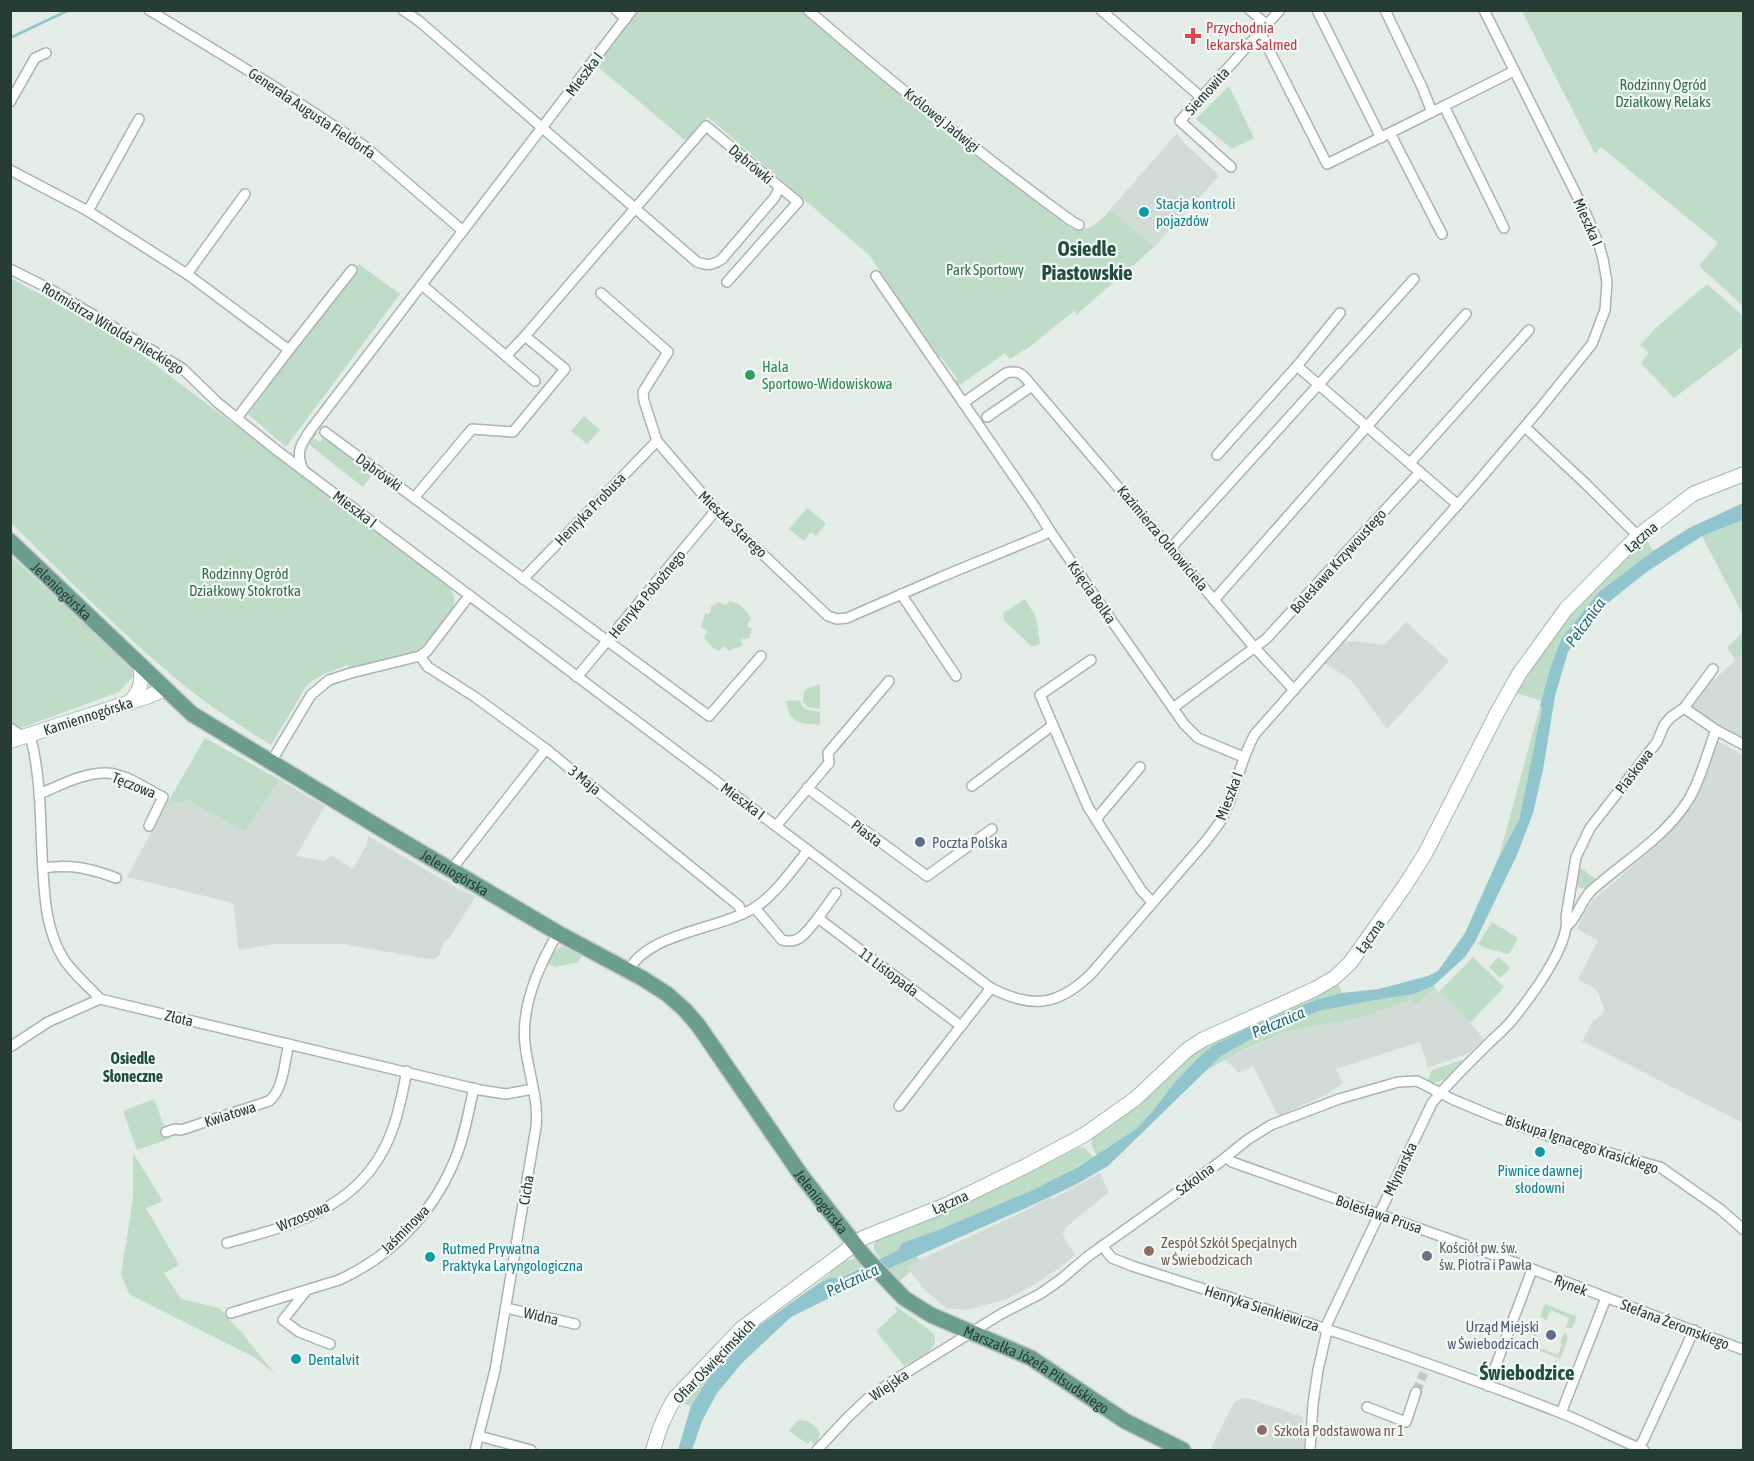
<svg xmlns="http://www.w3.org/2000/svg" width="1754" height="1461" font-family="'Asap Condensed',sans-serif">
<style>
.built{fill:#d2dcd7}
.green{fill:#bfdcc6}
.water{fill:#91c5cd}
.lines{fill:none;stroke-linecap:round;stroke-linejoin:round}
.stream{stroke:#91c5cd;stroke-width:3}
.street-tunnel{stroke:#bec9c4;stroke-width:9;stroke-dasharray:9 4.5;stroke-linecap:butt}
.street-casing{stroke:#a7b4af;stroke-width:12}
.secondary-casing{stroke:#a3b7b0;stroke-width:16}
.primary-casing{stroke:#c2c9c6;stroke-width:18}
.street{stroke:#fff;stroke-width:9}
.secondary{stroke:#fff;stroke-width:14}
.primary{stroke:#6c9e90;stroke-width:15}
.health-dot{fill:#e0444e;stroke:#f4f9f7;stroke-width:2}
.culture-dot{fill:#0f9aa8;stroke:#f4f9f7;stroke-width:2}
.leisure-dot{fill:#2e9e5b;stroke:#f4f9f7;stroke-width:2}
.service-dot{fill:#5c6f8a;stroke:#f4f9f7;stroke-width:2}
.education-dot{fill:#8d6e63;stroke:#f4f9f7;stroke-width:2}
.worship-dot{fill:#6b7280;stroke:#f4f9f7;stroke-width:2}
.labels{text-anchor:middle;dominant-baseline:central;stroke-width:4.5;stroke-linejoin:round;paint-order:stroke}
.health-label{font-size:15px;fill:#be3a42;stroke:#f4f9f7;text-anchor:start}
.street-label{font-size:15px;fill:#253d35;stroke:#f4f9f7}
.park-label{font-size:15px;fill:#327148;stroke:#f4f9f7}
.culture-label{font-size:15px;fill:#0d838f;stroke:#f4f9f7;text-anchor:start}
.leisure-label{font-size:15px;fill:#27864d;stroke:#f4f9f7;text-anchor:start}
.service-label{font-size:15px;fill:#4e5e75;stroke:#f4f9f7;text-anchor:start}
.education-label{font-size:15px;fill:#785e54;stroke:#f4f9f7;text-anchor:start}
.worship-label{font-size:15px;fill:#5b616d;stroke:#f4f9f7;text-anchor:start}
.water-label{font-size:16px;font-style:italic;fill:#236974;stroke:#f4f9f7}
.neighbourhood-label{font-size:16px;font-weight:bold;fill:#224d41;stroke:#f4f9f7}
.district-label{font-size:21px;font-weight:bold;fill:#224d41;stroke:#f4f9f7}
</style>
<rect width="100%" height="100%" fill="#e4ece8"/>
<g class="built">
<polygon points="1177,133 1183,142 1218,174 1218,177 1154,247 1111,209"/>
<polygon points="1406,622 1449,661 1387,729 1351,680 1325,663 1343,643 1354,641 1384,645"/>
<polygon points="1743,653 1743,740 1722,728 1711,719 1709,720 1693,707 1693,702 1714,677 1716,678"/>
<polygon points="1717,741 1743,755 1743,1123 1582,1041 1593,1021 1601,1016 1605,1010 1597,990 1578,979 1598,940 1577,929 1583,915 1593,900 1660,843 1693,806"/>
<polygon points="280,780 325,806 296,856 324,861 331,855 353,869 367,844 368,836 460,890 476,896 450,937 444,942 439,956 434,959 422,958 343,944 274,944 239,950 233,903 127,877 165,807 187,800 245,832"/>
<polygon points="1436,989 1470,1023 1484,1039 1469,1053 1428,1068 1420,1042 1336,1069 1343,1083 1323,1096 1278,1116 1253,1066 1239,1073 1225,1059 1286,1032 1314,1026 1357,1019 1410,1000 1414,1006"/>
<polygon points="1100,1173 1109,1192 1065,1228 1066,1231 1062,1234 1075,1255 1058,1269 1030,1287 1007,1299 967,1310 946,1308 926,1291 907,1268 919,1262 919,1260 1027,1210 1050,1197 1052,1199"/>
<polygon points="1243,1398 1250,1399 1303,1417 1304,1450 1210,1450 1234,1402"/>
</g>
<g class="green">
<path d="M632,11H810L1071,229C1088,234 1101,221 1111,209L1154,247L1076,315L1075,310L1032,345L1010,359L1005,353L960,385H956L954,382L957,379L941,357L938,358L870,256L708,117L686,141L597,66Z"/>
<polygon points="1522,11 1743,11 1743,306 1699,266 1718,243 1601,147 1595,154"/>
<polygon points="1229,86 1254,138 1232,149 1196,119"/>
<polygon points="359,264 400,294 286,447 248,414"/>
<path d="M10,278L116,335L451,589C455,597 455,602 453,610L423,646L415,652L406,656L349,668L347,665C332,672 319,674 307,685L271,745C238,724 204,703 174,677C117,629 64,575 11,523Z"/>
<polygon points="1707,284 1743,316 1743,346 1674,398 1641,363 1649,353 1640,345 1657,327"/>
<polygon points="584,416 600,430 587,444 571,431"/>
<polygon points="315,432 318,433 314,438 320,442 324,437 373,473 363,487 307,443"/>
<polygon points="807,508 826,523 816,536 811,532 804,541 789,529"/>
<polygon points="1743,520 1743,615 1702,536"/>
<path d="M1646,539L1653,551L1599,592L1561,639L1550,669L1542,701L1517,693C1534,666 1552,638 1573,612C1594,585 1622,563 1646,539Z"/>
<polygon points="10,555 137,672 119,692 18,729 10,721"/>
<polygon points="1025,599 1036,617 1040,643 1036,646 1031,646 1004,620 1003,613"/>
<path d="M729,601C740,603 746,609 751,619L747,624L748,627L752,628L749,638L742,639L741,642L743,645L729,651L725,646L721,648L720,651L713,648L704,637L707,632L705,629L701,628L705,613L708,614L711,612V606L719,602L725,605L728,604Z"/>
<polygon points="1743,632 1743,653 1735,659 1727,648"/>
<polygon points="820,684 820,709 807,707 803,701 804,692 808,688"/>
<path d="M800,700C802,711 810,710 820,712V725C800,723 789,724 786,701Z"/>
<polygon points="1540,706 1542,708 1519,820 1499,857"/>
<polygon points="205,738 280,780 245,832 187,800 165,807"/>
<polygon points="1577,865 1598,881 1587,889 1580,888 1576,883"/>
<polygon points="1492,922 1518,938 1509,954 1488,949 1478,944"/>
<path d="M562,946L582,956L578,962L556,967L547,964C551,956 554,950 562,946Z"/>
<polygon points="1473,957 1504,987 1470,1023 1439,992"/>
<polygon points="1499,957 1510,968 1500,978 1489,967"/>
<polygon points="1338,982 1342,993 1318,999 1201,1055 1174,1083 1152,1112 1136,1129 1096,1155 1091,1144 1093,1138 1139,1104 1195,1050"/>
<polygon points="1433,986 1436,989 1414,1006 1410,1000 1357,1019 1314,1026 1286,1032 1245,1049 1205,1071 1221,1056 1257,1036 1319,1011 1370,1001 1414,994"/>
<path d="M1465,1059L1466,1060C1455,1072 1445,1085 1427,1082L1432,1070Z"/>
<polygon points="154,1099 169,1139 137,1150 123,1111"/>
<path d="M1080,1147L1085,1148L1093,1157C1034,1194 968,1220 902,1243L898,1250L880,1258C875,1252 872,1249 875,1241L952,1211Z"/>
<polygon points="133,1153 163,1201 146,1208 179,1265 164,1273 181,1299 219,1308 242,1333 275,1374 254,1357 129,1294 121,1275 133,1198"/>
<polygon points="917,1256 920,1261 907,1268 910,1272 899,1282 888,1269"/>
<path d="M853,1259L859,1261L862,1266L840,1278H831L819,1283C829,1275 840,1261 853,1259Z"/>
<polygon points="1545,1304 1577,1317 1572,1328 1566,1328 1569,1318 1551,1310 1546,1320 1540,1317"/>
<path d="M896,1306C902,1311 932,1331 934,1334C936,1339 935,1344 932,1348C926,1356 912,1361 904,1366L876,1331L880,1328L897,1311L894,1307Z"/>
<polygon points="1535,1332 1538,1333 1533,1345 1558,1355 1562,1344 1560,1343 1564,1333 1567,1335 1567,1337 1568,1338 1560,1359 1529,1346"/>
<polygon points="714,1370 691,1406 680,1402"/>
<path d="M797,1421C808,1419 817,1425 820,1435L815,1444L810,1441L808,1444L789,1431Z"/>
</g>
<polygon class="water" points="1743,503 1743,520 1702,536 1648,571 1591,616 1568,652 1555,696 1543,770 1533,813 1517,855 1475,942 1465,957 1433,986 1414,994 1370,1001 1319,1011 1257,1036 1221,1056 1108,1166 1075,1185 1026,1208 888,1269 791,1317 742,1363 717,1393 702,1421 692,1450 678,1450 691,1406 714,1370 746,1335 819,1283 831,1278 840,1278 898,1250 902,1243 941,1229 1033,1190 1078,1167 1110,1146 1136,1129 1152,1112 1174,1083 1201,1055 1214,1045 1247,1029 1318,999 1342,993 1379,989 1428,976 1438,971 1465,933 1499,857 1519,820 1542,708 1540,706 1550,669 1561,639 1599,592 1653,551 1689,528"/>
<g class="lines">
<polyline class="stream" points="10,38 69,10"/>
<polyline class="street-tunnel" points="1416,1392 1424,1373"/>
<defs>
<g id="street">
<polyline points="149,10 267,82 363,145 463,231"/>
<path d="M403,10L419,21L697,262C707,266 713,265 722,259L775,197L779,188"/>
<polyline points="616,10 626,19"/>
<path d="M808,10C894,84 982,156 1073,222L1079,225"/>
<polyline points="1101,10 1202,98"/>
<polyline points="1250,10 1267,25"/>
<polyline points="1317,10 1381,138"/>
<polyline points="1385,10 1422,87 1432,112 1514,71"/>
<polyline points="1260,32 1327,164 1432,112"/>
<polyline points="10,102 35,58 46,53"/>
<polyline points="1444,106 1504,228"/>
<polyline points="1390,133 1442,234"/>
<polyline points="1231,167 1180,121 1280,10"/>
<polyline points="10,170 88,211 187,274 289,350 237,418"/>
<polyline points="88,211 139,119"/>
<path d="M10,269L50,289L183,369L218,403L275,449L991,988C1032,1009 1058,1006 1091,974L1206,841C1211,834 1216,828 1220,822C1236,794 1239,761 1255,734L1475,485L1538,411L1592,344L1605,310L1607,282L1603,259L1599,245L1586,214L1484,10"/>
<polyline points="187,274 245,194"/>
<polyline points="876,276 1035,507 1050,531 1112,621 1184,724 1198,738 1243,757"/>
<polyline points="601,293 668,352 643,392 644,401 657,441 716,510 828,616 837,619 847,618 941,577 1041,536 1050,531"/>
<polyline points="525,336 706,126 798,202 727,282"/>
<polyline points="289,350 352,270"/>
<polyline points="506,356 535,381"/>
<polyline points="1297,366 1458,505"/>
<polyline points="1032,386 1255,648 1294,690"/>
<path d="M963,403L1006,373C1020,369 1024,376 1032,386L987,417"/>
<polyline points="1525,427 1588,486 1638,536"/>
<polyline points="325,432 709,716 761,656"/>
<polyline points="1217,455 1297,366 1340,313"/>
<polyline points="1410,463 1529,330"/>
<path d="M303,470C295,451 301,444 312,428L632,10"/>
<polyline points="414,498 472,429 513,432 565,369 525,336 506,356 422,285"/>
<polyline points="1171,548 1414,279"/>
<polyline points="523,579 657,441"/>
<polyline points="901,594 956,676"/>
<polyline points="1214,600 1466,314"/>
<polyline points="420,656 428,667 475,697 546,749 739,906 742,914"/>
<polyline points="1091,660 1040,695 1088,807 1141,890 1152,902"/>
<polyline points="577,677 716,510"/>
<polyline points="1173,708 1266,639 1420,472"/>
<polyline points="1684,708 1716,730 1744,745"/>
<polyline points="10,728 19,734 20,738"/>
<path d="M30,735C42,779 40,828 43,873C45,903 47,931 63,958C73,974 88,985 100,999L480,1090L506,1094L533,1089"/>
<polyline points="271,762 311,695 329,680 351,673 420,656 427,651 469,596"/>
<polyline points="972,786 1053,725"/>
<polyline points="807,788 927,876 992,829"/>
<path d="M39,794C59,786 84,772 107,773C126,774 146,789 163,797L149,826"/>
<polyline points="1096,819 1140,767"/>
<polyline points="776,826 829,763 828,753 889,681"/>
<path d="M43,868C72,864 89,868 116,878"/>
<polyline points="451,870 546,749"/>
<path d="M755,908L782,940C800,945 807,931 818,918L961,1026L991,988"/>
<polyline points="818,918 836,893"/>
<path d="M1568,925C1578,916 1581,901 1591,891C1624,861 1665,838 1689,799C1701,779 1707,753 1716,730"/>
<path d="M628,971C649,932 718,930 754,908C773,897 794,868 808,850"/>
<polyline points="10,1047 48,1022 100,999"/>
<polyline points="899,1106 961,1026"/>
<path d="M166,1132L175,1129L181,1130L269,1101C284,1089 284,1062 289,1044"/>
<polyline points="1226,1157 1232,1162 1519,1264 1744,1350"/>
<path d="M227,1243C300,1223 368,1205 394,1125C400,1108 403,1089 407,1071"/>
<path d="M1102,1246L1112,1258L1132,1266C1276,1312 1420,1358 1561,1413C1589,1424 1616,1439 1644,1450"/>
<polyline points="306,1291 283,1320 299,1332 330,1344"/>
<polyline points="506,1308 575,1324"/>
<path d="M231,1313L339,1280C390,1257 431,1215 453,1164C464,1140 468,1113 474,1088"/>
<polyline points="1488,1386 1532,1270"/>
<polyline points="1367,1407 1406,1422 1416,1392"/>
<polyline points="1561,1413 1606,1298"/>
<polyline points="479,1436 531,1450"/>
<path d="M475,1450L495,1370L536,1127C539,1099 528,1072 525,1044C521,1006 539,965 558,933"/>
<polyline points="817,1450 847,1418 867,1399 896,1379 1001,1314 1040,1294 1060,1280 1087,1257 1220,1162 1247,1140 1271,1125 1339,1099 1398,1082 1417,1081 1454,1100 1495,1117 1555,1138 1660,1167 1720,1209 1744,1230"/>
<path d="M1310,1450L1313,1404L1318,1370L1326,1335L1327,1324L1432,1103C1449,1082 1468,1064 1487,1045C1496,1036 1506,1028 1513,1019C1530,998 1571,944 1566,917L1576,857L1590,828L1657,742L1664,725L1671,717L1684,708L1713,669"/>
<polyline points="1636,1450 1643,1441 1694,1330"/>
</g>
<g id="secondary">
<path d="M129,703C141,691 143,681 140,665"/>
<polyline points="10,741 149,696 165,689"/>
<path d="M653,1450C658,1432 664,1415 675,1398L742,1328L863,1238L946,1205L1026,1166L1084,1135L1135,1099L1187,1050L1202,1040L1315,989L1334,978L1350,963L1404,887L1425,854L1497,713L1519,674L1566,609L1638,536L1693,494L1744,474"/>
</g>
<g id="primary">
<path id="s1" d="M10,541L192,714L385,831L558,933L642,978L667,994L685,1010L698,1025L801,1175L865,1257L904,1298L931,1315L1031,1358L1125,1421L1183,1450"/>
</g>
</defs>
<use href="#street" class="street-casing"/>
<use href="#secondary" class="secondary-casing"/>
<use href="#primary" class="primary-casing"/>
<use href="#street" class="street"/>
<use href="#secondary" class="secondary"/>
<use href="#primary" class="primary"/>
</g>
<path class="health-dot" d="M1190 27h6v6h6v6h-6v6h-6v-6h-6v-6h6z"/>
<g class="culture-dot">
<circle cx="1144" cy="212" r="6"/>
<circle cx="1540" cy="1152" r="6"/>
<circle cx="430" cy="1257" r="6"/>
<circle cx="296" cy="1359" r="6"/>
</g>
<circle class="leisure-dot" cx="750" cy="375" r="6"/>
<g class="service-dot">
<circle cx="920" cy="842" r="6"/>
<circle cx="1551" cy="1335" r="6"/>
</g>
<g class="education-dot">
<circle cx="1149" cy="1251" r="6"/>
<circle cx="1262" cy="1430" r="6"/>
</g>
<circle class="worship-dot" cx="1427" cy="1256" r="6"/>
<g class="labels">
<g class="health-label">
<text x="1206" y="27">Przychodnia<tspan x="1206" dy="17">lekarska Salmed</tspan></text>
</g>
<g class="street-label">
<text transform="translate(584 74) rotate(-53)">Mieszka I</text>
<text transform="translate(1207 91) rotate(-48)">Siemowita</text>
<text transform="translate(312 113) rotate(34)">Generała Augusta Fieldorfa</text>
<text transform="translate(942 120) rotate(39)">Królowej Jadwigi</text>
<text transform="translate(751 164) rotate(40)">Dąbrówki</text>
<text transform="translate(1588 222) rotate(66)">Mieszka I</text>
<text transform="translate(113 328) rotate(31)">Rotmistrza Witolda Pileckiego</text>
<text transform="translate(379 472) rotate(36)">Dąbrówki</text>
<text transform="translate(355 509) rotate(37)">Mieszka I</text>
<text transform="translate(590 509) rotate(-46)">Henryka Probusa</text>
<text transform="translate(733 524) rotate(44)">Mieszka Starego</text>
<text transform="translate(1641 537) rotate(-41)">Łączna</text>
<text transform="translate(1163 538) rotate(50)">Kazimierza Odnowiciela</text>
<text transform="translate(1338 561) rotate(-48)">Bolesława Krzywoustego</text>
<text stroke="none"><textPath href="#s1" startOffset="72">Jeleniogórska</textPath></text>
<text transform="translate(1092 592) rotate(55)">Księcia Bolka</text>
<text transform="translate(647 594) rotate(-50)">Henryka Pobożnego</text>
<text transform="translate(88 716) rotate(-18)">Kamiennogórska</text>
<text transform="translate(1634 771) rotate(-53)">Piaskowa</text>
<text transform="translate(585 780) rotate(39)">3 Maja</text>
<text transform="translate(134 785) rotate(22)">Tęczowa</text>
<text transform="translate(1229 796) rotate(-69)">Mieszka I</text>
<text transform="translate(743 801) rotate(37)">Mieszka I</text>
<text transform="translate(867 833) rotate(37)">Piasta</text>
<text stroke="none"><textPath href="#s1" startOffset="558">Jeleniogórska</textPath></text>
<text transform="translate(1370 936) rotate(-55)">Łączna</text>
<text transform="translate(889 972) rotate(37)">11 Listopada</text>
<text transform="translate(179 1018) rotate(13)">Złota</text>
<text transform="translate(230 1114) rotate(-18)">Kwiatowa</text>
<text transform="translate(1582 1144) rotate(18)">Biskupa Ignacego Krasickiego</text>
<text transform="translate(1400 1169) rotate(-64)">Młynarska</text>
<text transform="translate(1195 1179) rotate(-36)">Szkolna</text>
<text transform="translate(526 1190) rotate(-81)">Cicha</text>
<text stroke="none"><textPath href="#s1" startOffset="1062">Jeleniogórska</textPath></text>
<text transform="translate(950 1202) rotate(-24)">Łączna</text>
<text transform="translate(1379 1214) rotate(19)">Bolesława Prusa</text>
<text transform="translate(303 1216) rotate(-23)">Wrzosowa</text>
<text transform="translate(405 1229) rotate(-45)">Jaśminowa</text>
<text transform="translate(1571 1285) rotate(21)">Rynek</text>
<text transform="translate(1262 1308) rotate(18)">Henryka Sienkiewicza</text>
<text transform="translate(541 1316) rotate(13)">Widna</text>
<text transform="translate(1675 1324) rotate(21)">Stefana Żeromskiego</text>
<text transform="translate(714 1361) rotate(-46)">Ofiar Oświęcimskich</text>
<text stroke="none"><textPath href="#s1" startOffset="1340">Marszałka Józefa Piłsudskiego</textPath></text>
<text transform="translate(889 1385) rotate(-34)">Wiejska</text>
</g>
<g class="park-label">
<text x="1663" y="84">Rodzinny Ogród<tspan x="1663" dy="17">Działkowy Relaks</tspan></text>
<text x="985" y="269">Park Sportowy</text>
<text x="245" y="573">Rodzinny Ogród<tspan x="245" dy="17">Działkowy Stokrotka</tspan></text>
</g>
<g class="culture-label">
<text x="1156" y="203">Stacja kontroli<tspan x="1156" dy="17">pojazdów</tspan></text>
<text x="1540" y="1170" text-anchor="middle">Piwnice dawnej<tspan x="1540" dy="17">słodowni</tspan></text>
<text x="442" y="1248">Rutmed Prywatna<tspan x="442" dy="17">Praktyka Laryngologiczna</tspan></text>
<text x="308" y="1359">Dentalvit</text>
</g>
<g class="leisure-label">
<text x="762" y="366">Hala<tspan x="762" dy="17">Sportowo-Widowiskowa</tspan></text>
</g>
<g class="service-label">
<text x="932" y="842">Poczta Polska</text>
<text x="1539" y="1326" text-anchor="end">Urząd Miejski<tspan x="1539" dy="17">w Świebodzicach</tspan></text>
</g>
<g class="education-label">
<text x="1161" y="1242">Zespół Szkół Specjalnych<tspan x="1161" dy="17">w Świebodzicach</tspan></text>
<text x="1274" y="1430">Szkoła Podstawowa nr 1</text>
</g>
<g class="worship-label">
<text x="1439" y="1247">Kościół pw. św.<tspan x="1439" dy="17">św. Piotra i Pawła</tspan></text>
</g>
<g class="water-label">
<text transform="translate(1585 622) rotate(-54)">Pełcznica</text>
<text transform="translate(1278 1022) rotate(-23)">Pełcznica</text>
<text transform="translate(852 1280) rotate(-25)">Pełcznica</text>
</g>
<g class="neighbourhood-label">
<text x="133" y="1058">Osiedle<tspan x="133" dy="18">Słoneczne</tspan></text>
</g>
<g class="district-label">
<text x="1087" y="248">Osiedle<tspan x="1087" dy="24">Piastowskie</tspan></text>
<text x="1527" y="1372">Świebodzice</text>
</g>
</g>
<rect width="1754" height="1461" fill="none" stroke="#253d35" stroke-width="24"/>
</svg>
